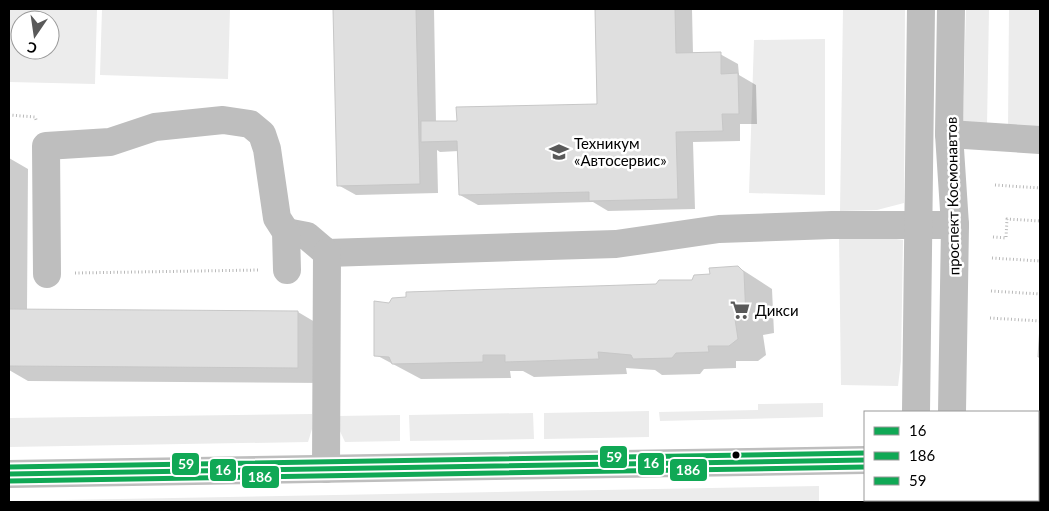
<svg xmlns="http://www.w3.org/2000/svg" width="1049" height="511" font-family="Lato,sans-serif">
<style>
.green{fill:#ececec;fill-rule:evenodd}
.shadow{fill:#0003}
.building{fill:#dfdfdf;stroke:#c7c7c7}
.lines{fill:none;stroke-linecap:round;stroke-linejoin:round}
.path{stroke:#b9b9b9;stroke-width:3;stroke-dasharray:1 2.5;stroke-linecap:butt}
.minor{stroke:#bebebe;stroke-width:28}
.bus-1-casing{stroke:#fff;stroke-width:9}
.bus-2-casing{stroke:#fff;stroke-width:9}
.bus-3-casing{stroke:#fff;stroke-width:9}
.bus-1{stroke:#10a855;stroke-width:5}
.bus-2{stroke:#10a855;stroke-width:5}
.bus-3{stroke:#10a855;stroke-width:5}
.bus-dot{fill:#000;stroke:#fff;stroke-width:2}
.labels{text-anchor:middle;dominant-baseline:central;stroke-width:5;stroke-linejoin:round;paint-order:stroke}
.poi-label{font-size:15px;fill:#000;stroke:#fff;text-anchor:start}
.street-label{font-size:15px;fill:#000;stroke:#fff}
.line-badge{stroke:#fff;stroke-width:2}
.badge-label{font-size:14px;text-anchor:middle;font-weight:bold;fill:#fff}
</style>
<rect width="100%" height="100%" fill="#fff"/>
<g class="green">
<path d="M9,9H97L95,84L9,82ZM20,20H50V50H20Z"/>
<polygon points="102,9 230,9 228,79 100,75"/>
<polygon points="843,9 905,9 904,203 877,210 840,211"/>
<polygon points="966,9 989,9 987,126 963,121"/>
<polygon points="1009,9 1040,9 1040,132 1008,129"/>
<polygon points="825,39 825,195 749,193 754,40"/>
<polygon points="839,236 877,236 903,240 901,361 898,386 841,385"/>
<polygon points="823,403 823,417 660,421 659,412 758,410 758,404"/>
<polygon points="649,411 649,437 544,439 544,413"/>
<polygon points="533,413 534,439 410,441 409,415"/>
<polygon points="312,414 312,429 308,442 9,447 9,418"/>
<polygon points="400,415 400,441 345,442 339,429 338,416"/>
<polygon points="819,486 819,502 9,502 9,501"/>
</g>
<g class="shadow">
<polygon points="334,9 434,9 436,122 458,122 598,105 596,9 692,9 693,54 720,54 738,64 739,75 756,85 757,124 740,124 740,141 693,142 695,209 608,211 593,202 478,205 460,195 459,151 440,152 437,150 438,193 356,195 338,185"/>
<polygon points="9,158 28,169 27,310 298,312 325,328 325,383 28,381 9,370"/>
<polygon points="738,267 772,289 774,333 763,335 766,355 758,361 736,361 736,368 704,369 700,374 662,375 655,370 626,368 627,374 534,377 523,371 510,371 511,378 421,379 376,355 390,304 657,285 693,281"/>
</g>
<g class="building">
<polygon points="333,9 416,9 420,184 337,186"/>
<polygon points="595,9 675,9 676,53 721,52 721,74 738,73 739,114 722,114 723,131 676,132 678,199 589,201 589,192 459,195 457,141 421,142 421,121 457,121 456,107 597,104"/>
<polygon points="738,266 744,272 746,318 735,319 738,339 729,346 708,346 709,352 676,353 672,358 633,359 631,355 598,352 599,359 505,362 505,355 483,355 483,362 392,364 389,357 374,356 374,301 389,303 392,298 406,297 406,292 656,284 659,280 692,280 694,275 710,274 709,268"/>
<polygon points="9,309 298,311 298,368 9,366"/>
<polygon points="1040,326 1040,357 1038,357"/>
</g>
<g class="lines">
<g class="path">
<polyline points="9,115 35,117 37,122"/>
<polyline points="995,185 1040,188"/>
<polyline points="993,237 1006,238 1007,219 1040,221"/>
<polyline points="992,258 1040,261"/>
<polyline points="75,273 259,270"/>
<polyline points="991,291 1040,294"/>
<polyline points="990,318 1040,321"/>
<polyline points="1039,502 1040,502"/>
</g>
<g class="minor">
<polyline points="951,9 949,134 955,225 952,412"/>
<polyline points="949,134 1040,140"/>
<polyline points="286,232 307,236 327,253 616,244 719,229 832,225 955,225"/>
<polyline points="47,274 46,146 110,142 155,127 223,120 250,124 262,134 267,149 277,218 286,232 287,270"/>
<polyline points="916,412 921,9"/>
<polyline points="1038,468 1040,469"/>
<polyline points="326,469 327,253"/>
<polyline points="9,474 865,460"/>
<polyline points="951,500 951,502"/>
<polyline points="911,502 911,500"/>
</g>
<defs>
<polyline id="bus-1" points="9,474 865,460"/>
<polyline id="bus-2" points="9,481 865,467"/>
<polyline id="bus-3" points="9,467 865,453"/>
</defs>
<use href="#bus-1" class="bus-1-casing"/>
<use href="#bus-2" class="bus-2-casing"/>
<use href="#bus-3" class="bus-3-casing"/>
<use href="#bus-1" class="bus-1"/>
<use href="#bus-2" class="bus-2"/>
<use href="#bus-3" class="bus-3"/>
</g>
<defs>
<symbol id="university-bare" viewBox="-9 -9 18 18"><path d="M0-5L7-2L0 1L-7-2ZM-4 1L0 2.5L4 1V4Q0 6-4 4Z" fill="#595959" stroke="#fff" stroke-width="2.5" paint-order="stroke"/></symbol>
<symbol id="supermarket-bare" viewBox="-9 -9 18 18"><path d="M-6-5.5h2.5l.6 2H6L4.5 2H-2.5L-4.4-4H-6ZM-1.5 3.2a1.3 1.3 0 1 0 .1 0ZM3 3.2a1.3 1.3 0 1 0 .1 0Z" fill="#595959" stroke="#fff" stroke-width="2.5" paint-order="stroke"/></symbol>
</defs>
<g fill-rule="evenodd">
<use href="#university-bare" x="545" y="138" width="28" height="28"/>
<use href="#supermarket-bare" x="726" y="296" width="28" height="28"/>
</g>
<circle class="bus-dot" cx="736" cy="455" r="4.5"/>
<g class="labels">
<g class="poi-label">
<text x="574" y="143">Техникум<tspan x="574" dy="17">«Автосервис»</tspan></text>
<text x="755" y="310">Дикси</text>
</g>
<g class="street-label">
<text transform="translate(952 196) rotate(-91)">проспект Космонавтов</text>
</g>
</g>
<g class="line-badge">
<rect x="599" y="445" width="29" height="24" rx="5" fill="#10a855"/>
<rect x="637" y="452" width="28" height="24" rx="5" fill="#10a855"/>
<rect x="171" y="452" width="29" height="24" rx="5" fill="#10a855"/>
<rect x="669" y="458" width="39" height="24" rx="5" fill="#10a855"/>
<rect x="209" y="458" width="28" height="24" rx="5" fill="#10a855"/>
<rect x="241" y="465" width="39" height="24" rx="5" fill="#10a855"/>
</g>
<g class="badge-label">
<text x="614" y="462">59</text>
<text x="651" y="468">16</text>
<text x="186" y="469">59</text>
<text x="688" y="475">186</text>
<text x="223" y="475">16</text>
<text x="260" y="482">186</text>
</g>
<rect width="1049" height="511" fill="none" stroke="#000000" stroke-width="20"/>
<rect x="864" y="411" width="175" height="90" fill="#ffffff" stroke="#999999"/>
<rect x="874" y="427" width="25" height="8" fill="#10a855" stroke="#999999"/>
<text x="909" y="436" font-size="15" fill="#000000">16</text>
<rect x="874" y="452" width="25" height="8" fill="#10a855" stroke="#999999"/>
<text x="909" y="461" font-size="15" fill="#000000">186</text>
<rect x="874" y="477" width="25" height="8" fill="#10a855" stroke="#999999"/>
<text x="909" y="486" font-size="15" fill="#000000">59</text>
<g transform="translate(35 35) rotate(193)"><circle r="24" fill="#ffffff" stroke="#999999"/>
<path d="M0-4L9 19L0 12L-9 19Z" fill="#595959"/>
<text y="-8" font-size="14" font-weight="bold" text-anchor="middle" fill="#000000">С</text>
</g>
</svg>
